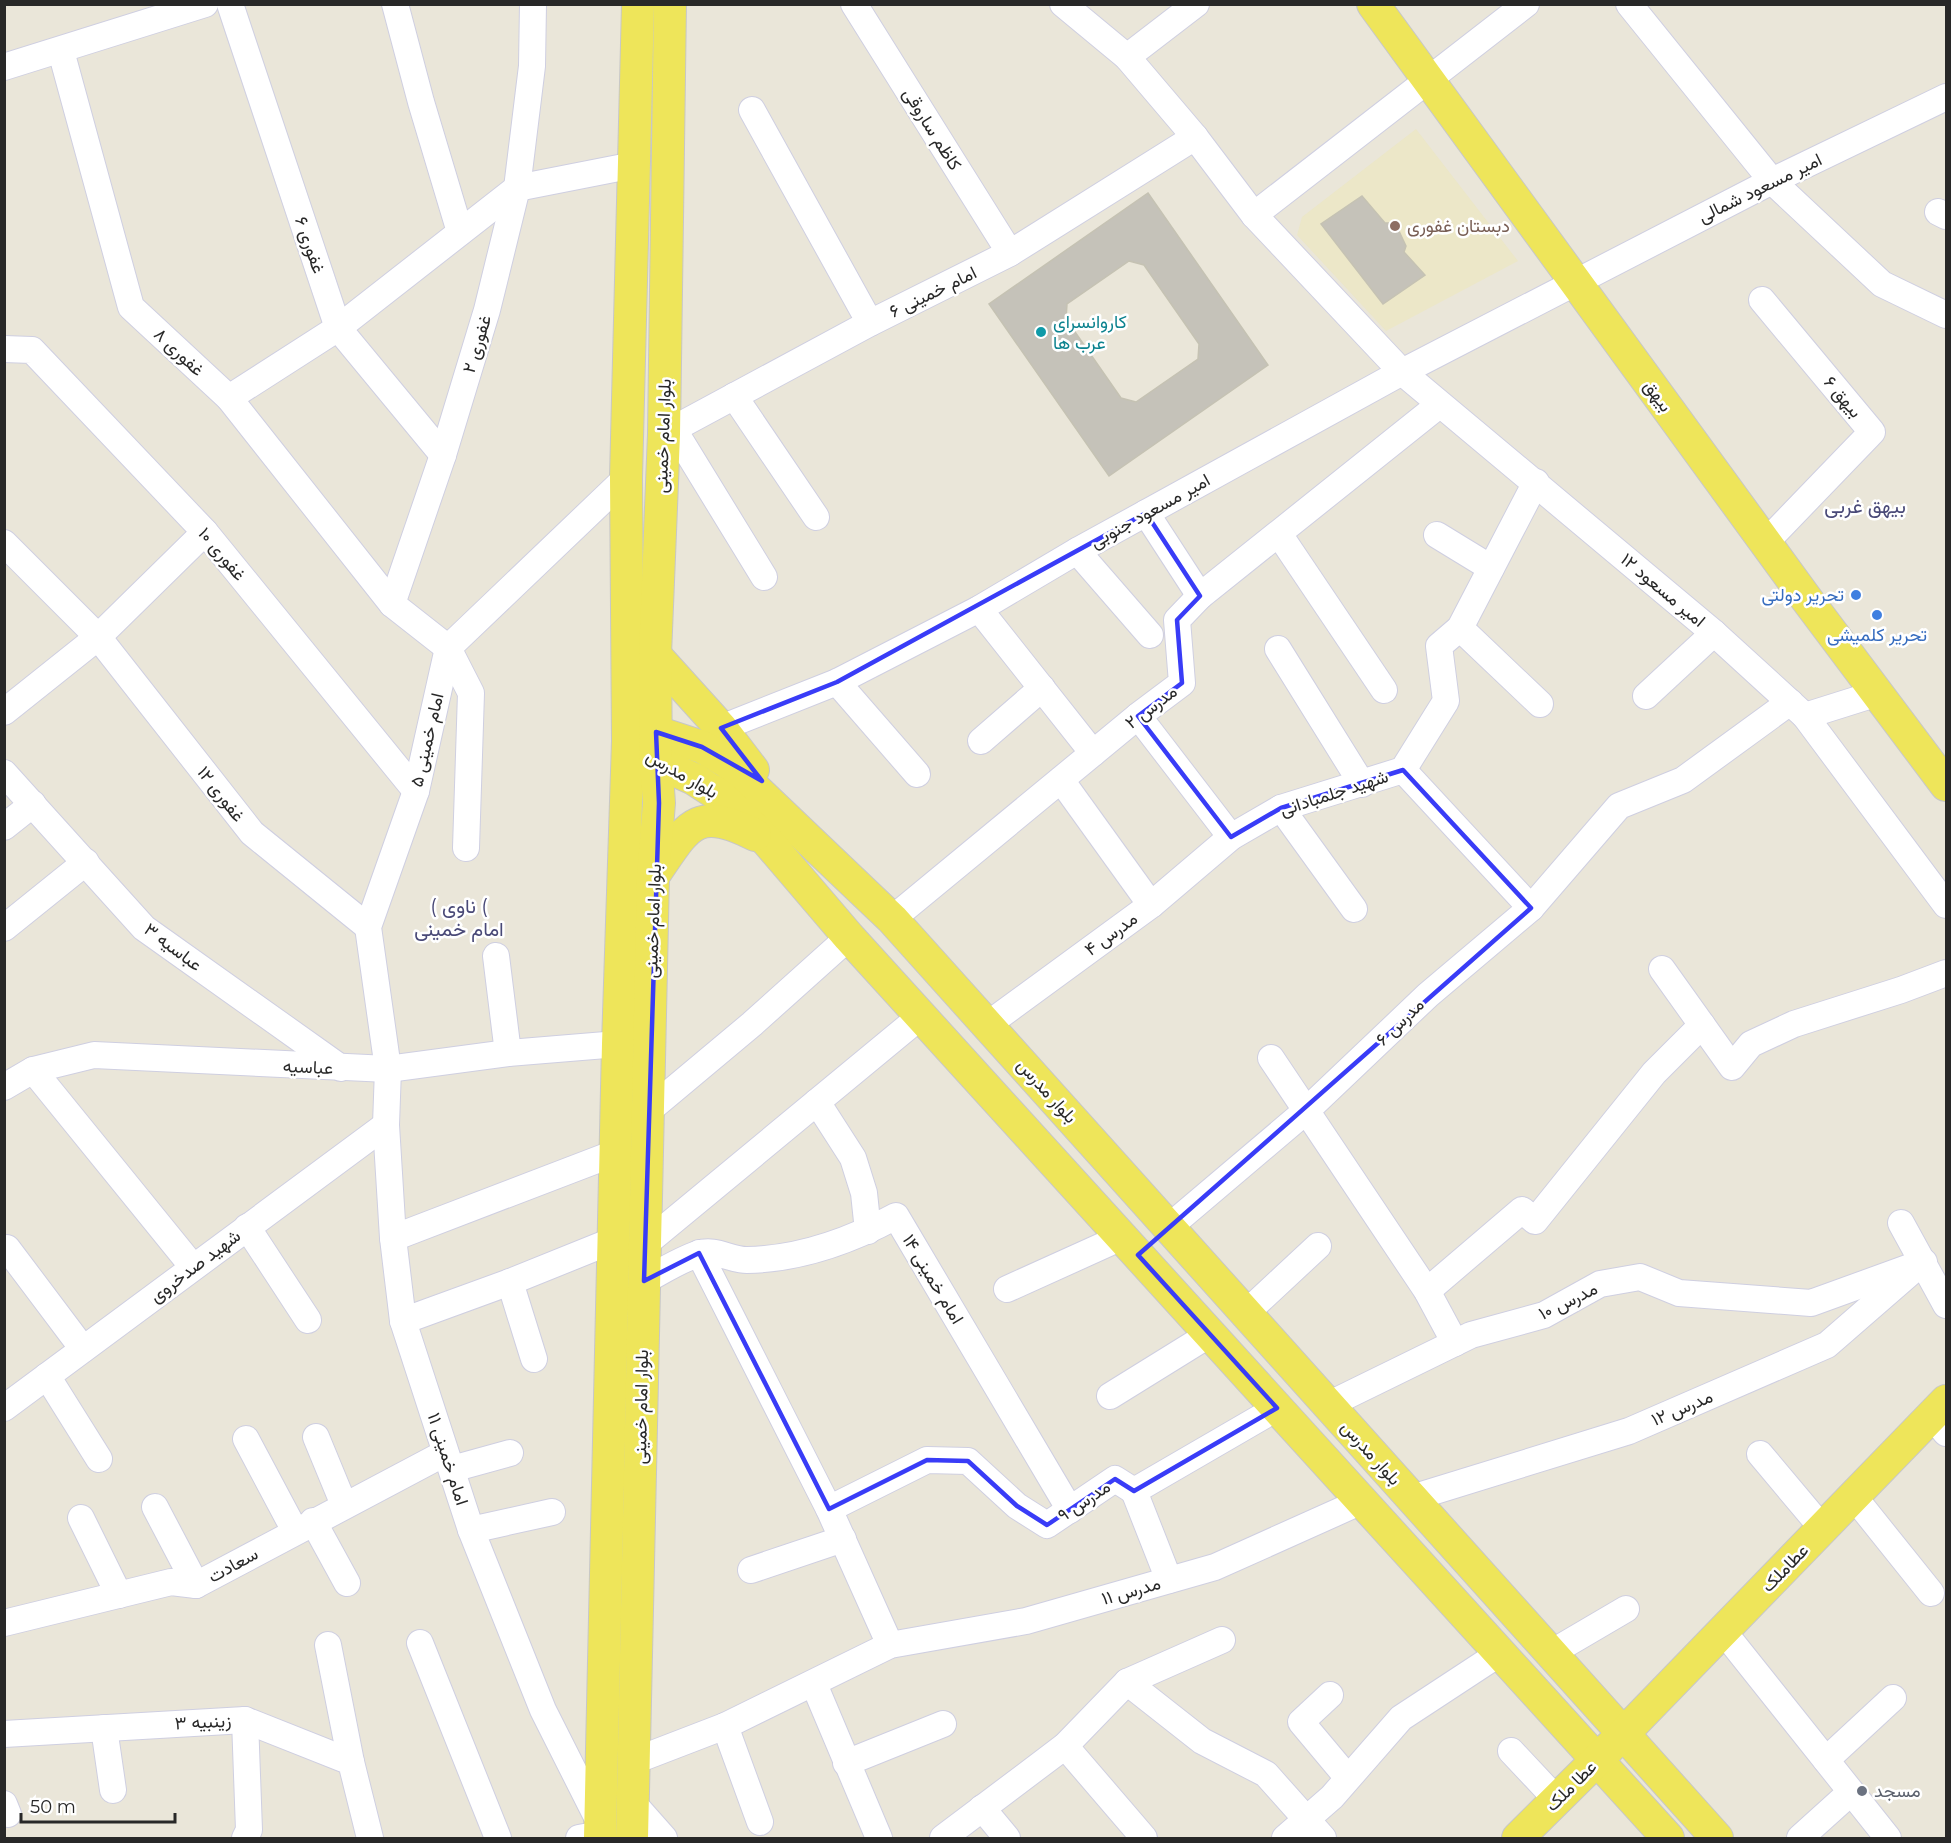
<svg xmlns="http://www.w3.org/2000/svg" width="1951" height="1843" font-family="Montserrat,Vazirmatn,sans-serif">
<style>
.education{fill:#ece7c8}
.building{fill:#c5c2b9;stroke:#c5c2b3;stroke-width:1.5;fill-rule:evenodd}
.lines{fill:none;stroke-linecap:round;stroke-linejoin:round}
.minor-casing{stroke:#cfcfe1;stroke-width:28}
.major-casing{stroke:#c7c7c7;stroke-width:34}
.minor{stroke:#fff;stroke-width:26}
.major{stroke:#eee55a;stroke-width:32}
.marked{fill:none;stroke:#393cf7;stroke-width:4.5;stroke-linejoin:round}
.education-dot{fill:#8d6e63;stroke:#fff;stroke-width:2}
.culture-dot{fill:#0f9aa8;stroke:#fff;stroke-width:2}
.shop-dot{fill:#3f7fe0;stroke:#fff;stroke-width:2}
.worship-dot{fill:#6b7280;stroke:#fff;stroke-width:2}
.labels{text-anchor:middle;dominant-baseline:central;stroke-width:5;stroke-linejoin:round;paint-order:stroke}
.street-label{font-size:18px;fill:#282828;stroke:#fff}
.education-label{font-size:18px;fill:#785e54;stroke:#fff;text-anchor:start}
.culture-label{font-size:18px;fill:#0d838f;stroke:#fff;text-anchor:start}
.shop-label{font-size:18px;fill:#366cbe;stroke:#fff;text-anchor:end}
.worship-label{font-size:18px;fill:#5b616d;stroke:#fff;text-anchor:start}
.neighbourhood-label{font-size:20px;fill:#494977;stroke:#fff}
</style>
<rect width="100%" height="100%" fill="#eae6d9"/>
<polygon class="education" points="1416,129 1518,261 1386,331 1297,235 1302,217"/>
<g class="building">
<path d="M1148,193L1268,365L1109,476L989,304ZM1129,261L1144,265L1199,344L1198,359L1136,402L1121,398L1066,319L1067,304Z"/>
<polygon points="1362,196 1385,223 1392,223 1397,227 1406,246 1404,252 1425,275 1383,304 1321,224"/>
</g>
<g class="lines">
<defs>
<g id="minor">
<polyline points="230,4 338,328 443,455"/>
<polyline points="395,4 421,102 460,232"/>
<polyline points="854,4 1010,253"/>
<polyline points="1063,4 1127,57 1195,137 1254,215 1402,372 1714,633 1805,716 1946,905"/>
<polyline points="1629,4 1772,181 1882,284 1946,315"/>
<polyline points="61,51 131,307 229,398 392,604"/>
<polyline points="1127,57 1196,4"/>
<polyline points="4,67 205,4"/>
<polyline points="752,110 870,323"/>
<polyline points="1938,212 1946,216"/>
<polyline points="1254,215 1526,4"/>
<polyline points="1762,300 1872,432 1765,543"/>
<polyline points="4,349 32,350 205,532 416,791"/>
<polyline points="734,396 816,517"/>
<polyline points="229,398 338,328 517,188 634,165"/>
<polyline points="674,430 764,577"/>
<polyline points="664,434 870,323 1010,253 1195,137"/>
<polyline points="1146,513 1200,596"/>
<polyline points="1279,534 1384,690"/>
<polyline points="1437,535 1491,568"/>
<polyline points="4,543 98,637 252,833 368,927"/>
<polyline points="1077,551 1150,635"/>
<polyline points="979,609 1093,753"/>
<polyline points="1460,628 1540,704"/>
<polyline points="1278,649 1362,784"/>
<polyline points="837,682 917,774"/>
<polyline points="1646,696 1714,633"/>
<polyline points="4,712 98,637 205,532"/>
<polyline points="1138,716 1231,837"/>
<polyline points="1805,716 1878,693"/>
<polyline points="721,728 837,682 979,609 1077,551 1402,372 1772,181 1946,97"/>
<polyline points="981,741 1042,688"/>
<polyline points="1403,770 1531,908"/>
<polyline points="4,773 144,928 341,1068"/>
<polyline points="1061,780 1151,905"/>
<polyline points="1281,808 1354,909"/>
<polyline points="4,827 33,804"/>
<polyline points="466,848 471,693 448,648 392,604 443,455 487,310 517,188 532,66 533,4"/>
<polyline points="892,919 1138,716 1182,683 1177,620 1200,596 1439,405"/>
<polyline points="4,928 86,862"/>
<polyline points="496,956 508,1053"/>
<polyline points="1662,969 1732,1067 1751,1044 1794,1024 1901,990 1946,973"/>
<polyline points="987,1025 1151,905 1231,837 1281,808 1403,770 1446,701 1439,646 1460,628 1536,482"/>
<polyline points="1271,1058 1427,1291 1455,1343"/>
<polyline points="33,1070 193,1267"/>
<polyline points="4,1087 33,1070 94,1055 388,1069 508,1053 618,1044"/>
<polyline points="817,1102 853,1158 864,1193 868,1231"/>
<polyline points="648,1111 752,1024 849,937"/>
<polyline points="1901,1223 1946,1305"/>
<polyline points="247,1227 308,1320"/>
<polyline points="1169,1227 1307,1110 1428,995 1531,908 1619,806 1683,780 1790,702"/>
<polyline points="393,1238 615,1153"/>
<polyline points="644,1245 921,1016"/>
<polyline points="4,1250 7,1248 83,1349"/>
<polyline points="699,1253 829,1509 890,1645"/>
<path d="M644,1281C661,1272 679,1260 698,1254C715,1248 730,1260 747,1260C801,1259 850,1241 896,1216L1070,1510"/>
<polyline points="510,1282 534,1359"/>
<polyline points="1007,1289 1122,1237"/>
<polyline points="1427,1291 1522,1210 1535,1221 1654,1073 1702,1025"/>
<polyline points="1246,1313 1318,1246"/>
<polyline points="403,1321 510,1282 614,1240"/>
<polyline points="47,1376 99,1459"/>
<polyline points="1110,1396 1210,1334"/>
<polyline points="1328,1405 1471,1335 1544,1315 1600,1284 1640,1277 1679,1293 1811,1303 1924,1262"/>
<polyline points="4,1408 386,1125"/>
<polyline points="1932,1416 1946,1433"/>
<polyline points="316,1437 344,1505"/>
<polyline points="246,1439 295,1531"/>
<polyline points="1760,1454 1823,1529"/>
<polyline points="452,1469 510,1453"/>
<polyline points="1134,1491 1169,1580"/>
<polyline points="1854,1497 1931,1593"/>
<polyline points="1412,1498 1629,1431 1827,1345 1911,1272"/>
<polyline points="155,1507 196,1585"/>
<polyline points="829,1509 927,1460 968,1461 1017,1506 1047,1525 1115,1479 1134,1491 1277,1408"/>
<polyline points="81,1518 119,1595"/>
<polyline points="313,1521 347,1583"/>
<polyline points="471,1530 552,1512"/>
<polyline points="751,1570 843,1539"/>
<polyline points="4,1623 171,1582 196,1585 445,1453"/>
<polyline points="1723,1631 1888,1838"/>
<polyline points="420,1643 498,1838"/>
<polyline points="328,1645 351,1762"/>
<polyline points="1551,1653 1626,1609"/>
<polyline points="1127,1682 1202,1741 1266,1774 1323,1838"/>
<polyline points="814,1684 879,1838"/>
<polyline points="1330,1695 1301,1722 1348,1778"/>
<polyline points="725,1726 760,1822"/>
<polyline points="104,1728 113,1790"/>
<polyline points="4,1734 245,1720 351,1762 370,1838"/>
<polyline points="1065,1746 1144,1838"/>
<polyline points="1511,1751 1557,1800"/>
<polyline points="1826,1760 1893,1698"/>
<polyline points="634,1761 725,1726 890,1645 1026,1621 1215,1567 1362,1501"/>
<polyline points="846,1763 943,1724"/>
<polyline points="633,1803 664,1838"/>
<polyline points="4,1804 8,1814"/>
<polyline points="982,1808 1007,1838"/>
<polyline points="601,1825 543,1710 471,1530 403,1321 393,1238 386,1125 388,1069 368,927 416,791 448,648 626,478"/>
<polyline points="245,1838 249,1830 245,1720"/>
<polyline points="579,1838 600,1834"/>
<polyline points="943,1838 1065,1746 1127,1682 1222,1640"/>
<polyline points="1285,1838 1332,1797 1401,1718 1500,1653"/>
<polyline points="1800,1838 1851,1792"/>
</g>
<g id="major">
<polyline points="1373,4 1805,597 1946,785"/>
<polyline points="655,655 721,728 753,770"/>
<polyline points="637,738 656,732 702,747 727,762 892,919 1717,1838"/>
<polyline points="641,751 656,762 694,779 723,798 767,841 849,937 1668,1838"/>
<path d="M654,875C687,827 695,804 755,835"/>
<polyline points="600,1838 618,1044 628,741 626,478 638,4"/>
<polyline points="632,1838 653,877 659,803 656,762 655,655 664,434 670,4"/>
<polyline points="1518,1838 1623,1734 1946,1401"/>
</g>
</defs>
<use href="#minor" class="minor-casing"/>
<use href="#major" class="major-casing"/>
<use href="#minor" class="minor"/>
<use href="#major" class="major"/>
</g>
<path class="marked" d="M1146,513L1200,596L1177,620L1182,683L1138,716L1231,837L1281,808L1403,770L1531,908L1138,1255L1277,1408L1134,1491L1115,1479L1047,1525L1017,1506L968,1461L927,1460L829,1509L699,1253L644,1281L659,803L656,732L702,747L762,781L721,728L837,682Z"/>
<circle class="education-dot" cx="1395" cy="226" r="6"/>
<circle class="culture-dot" cx="1041" cy="332" r="6"/>
<g class="shop-dot">
<circle cx="1856" cy="595" r="6"/>
<circle cx="1877" cy="615" r="6"/>
</g>
<circle class="worship-dot" cx="1862" cy="1791" r="6"/>
<g class="labels">
<g class="street-label">
<text transform="translate(932 129) rotate(58)">کاظم ساروقی</text>
<text transform="translate(1760 188) rotate(-26)">امیر مسعود شمالی</text>
<text transform="translate(310 245) rotate(71)">غفوری ۶</text>
<text transform="translate(933 292) rotate(-26)">امام خمینی ۶</text>
<text transform="translate(477 344) rotate(-73)">غفوری ۲</text>
<text transform="translate(179 352) rotate(43)">غفوری ۸</text>
<text transform="translate(1658 396) rotate(54)">بیهق</text>
<text transform="translate(1843 397) rotate(50)">بیهق ۶</text>
<text transform="translate(663 436) rotate(-88)">بلوار امام خمینی</text>
<text transform="translate(1150 511) rotate(-29)">امیر مسعود جنوبی</text>
<text transform="translate(222 554) rotate(50)">غفوری ۱۰</text>
<text transform="translate(1663 590) rotate(40)">امیر مسعود ۱۲</text>
<text transform="translate(1151 707) rotate(-37)">مدرس ۲</text>
<text transform="translate(427 740) rotate(-77)">امام خمینی ۵</text>
<text transform="translate(682 774) rotate(30)">بلوار مدرس</text>
<text transform="translate(1334 793) rotate(-18)">شهید جلمبادانی</text>
<text transform="translate(221 794) rotate(52)">غفوری ۱۲</text>
<text transform="translate(653 921) rotate(-88)">بلوار امام خمینی</text>
<text transform="translate(1111 934) rotate(-36)">مدرس ۴</text>
<text transform="translate(173 947) rotate(37)">عباسیه ۳</text>
<text transform="translate(1400 1022) rotate(-44)">مدرس ۶</text>
<text transform="translate(308 1067) rotate(3)">عباسیه</text>
<text transform="translate(1047 1091) rotate(48)">بلوار مدرس</text>
<text transform="translate(195 1266) rotate(-37)">شهید صدخروی</text>
<text transform="translate(933 1279) rotate(59)">امام خمینی ۱۴</text>
<text transform="translate(1568 1301) rotate(-26)">مدرس ۱۰</text>
<text transform="translate(641 1407) rotate(-89)">بلوار امام خمینی</text>
<text transform="translate(1682 1408) rotate(-23)">مدرس ۱۲</text>
<text transform="translate(1371 1453) rotate(48)">بلوار مدرس</text>
<text transform="translate(448 1459) rotate(72)">امام خمینی ۱۱</text>
<text transform="translate(1084 1501) rotate(-34)">مدرس ۹</text>
<text transform="translate(233 1565) rotate(-29)">سعادت</text>
<text transform="translate(1785 1568) rotate(-46)">عطاملک</text>
<text transform="translate(1131 1591) rotate(-16)">مدرس ۱۱</text>
<text transform="translate(203 1722) rotate(-3)">زینبیه ۳</text>
<text transform="translate(1571 1786) rotate(-45)">عطا ملک</text>
</g>
<g class="education-label">
<text x="1407" y="226">دبستان غفوری</text>
</g>
<g class="culture-label">
<text x="1053" y="322">کاروانسرای<tspan x="1053" dy="21">عرب ها</tspan></text>
</g>
<g class="shop-label">
<text x="1844" y="595">تحریر دولتی</text>
<text x="1877" y="635" text-anchor="middle">تحریر کلمیشی</text>
</g>
<g class="worship-label">
<text x="1874" y="1791">مسجد</text>
</g>
<g class="neighbourhood-label">
<text x="1865" y="506">بیهق غربی</text>
<text x="459" y="906">( ناوی (<tspan x="459" dy="23">امام خمینی</tspan></text>
</g>
</g>
<rect width="1951" height="1843" fill="none" stroke="#282828" stroke-width="12"/>
<path d="M21 1813v9h154v-9" fill="none" stroke="#282828" stroke-width="3"/>
<text x="30" y="1813" font-size="18" fill="#282828" stroke="#ffffff" stroke-width="4.5" paint-order="stroke">50 m</text>
</svg>
